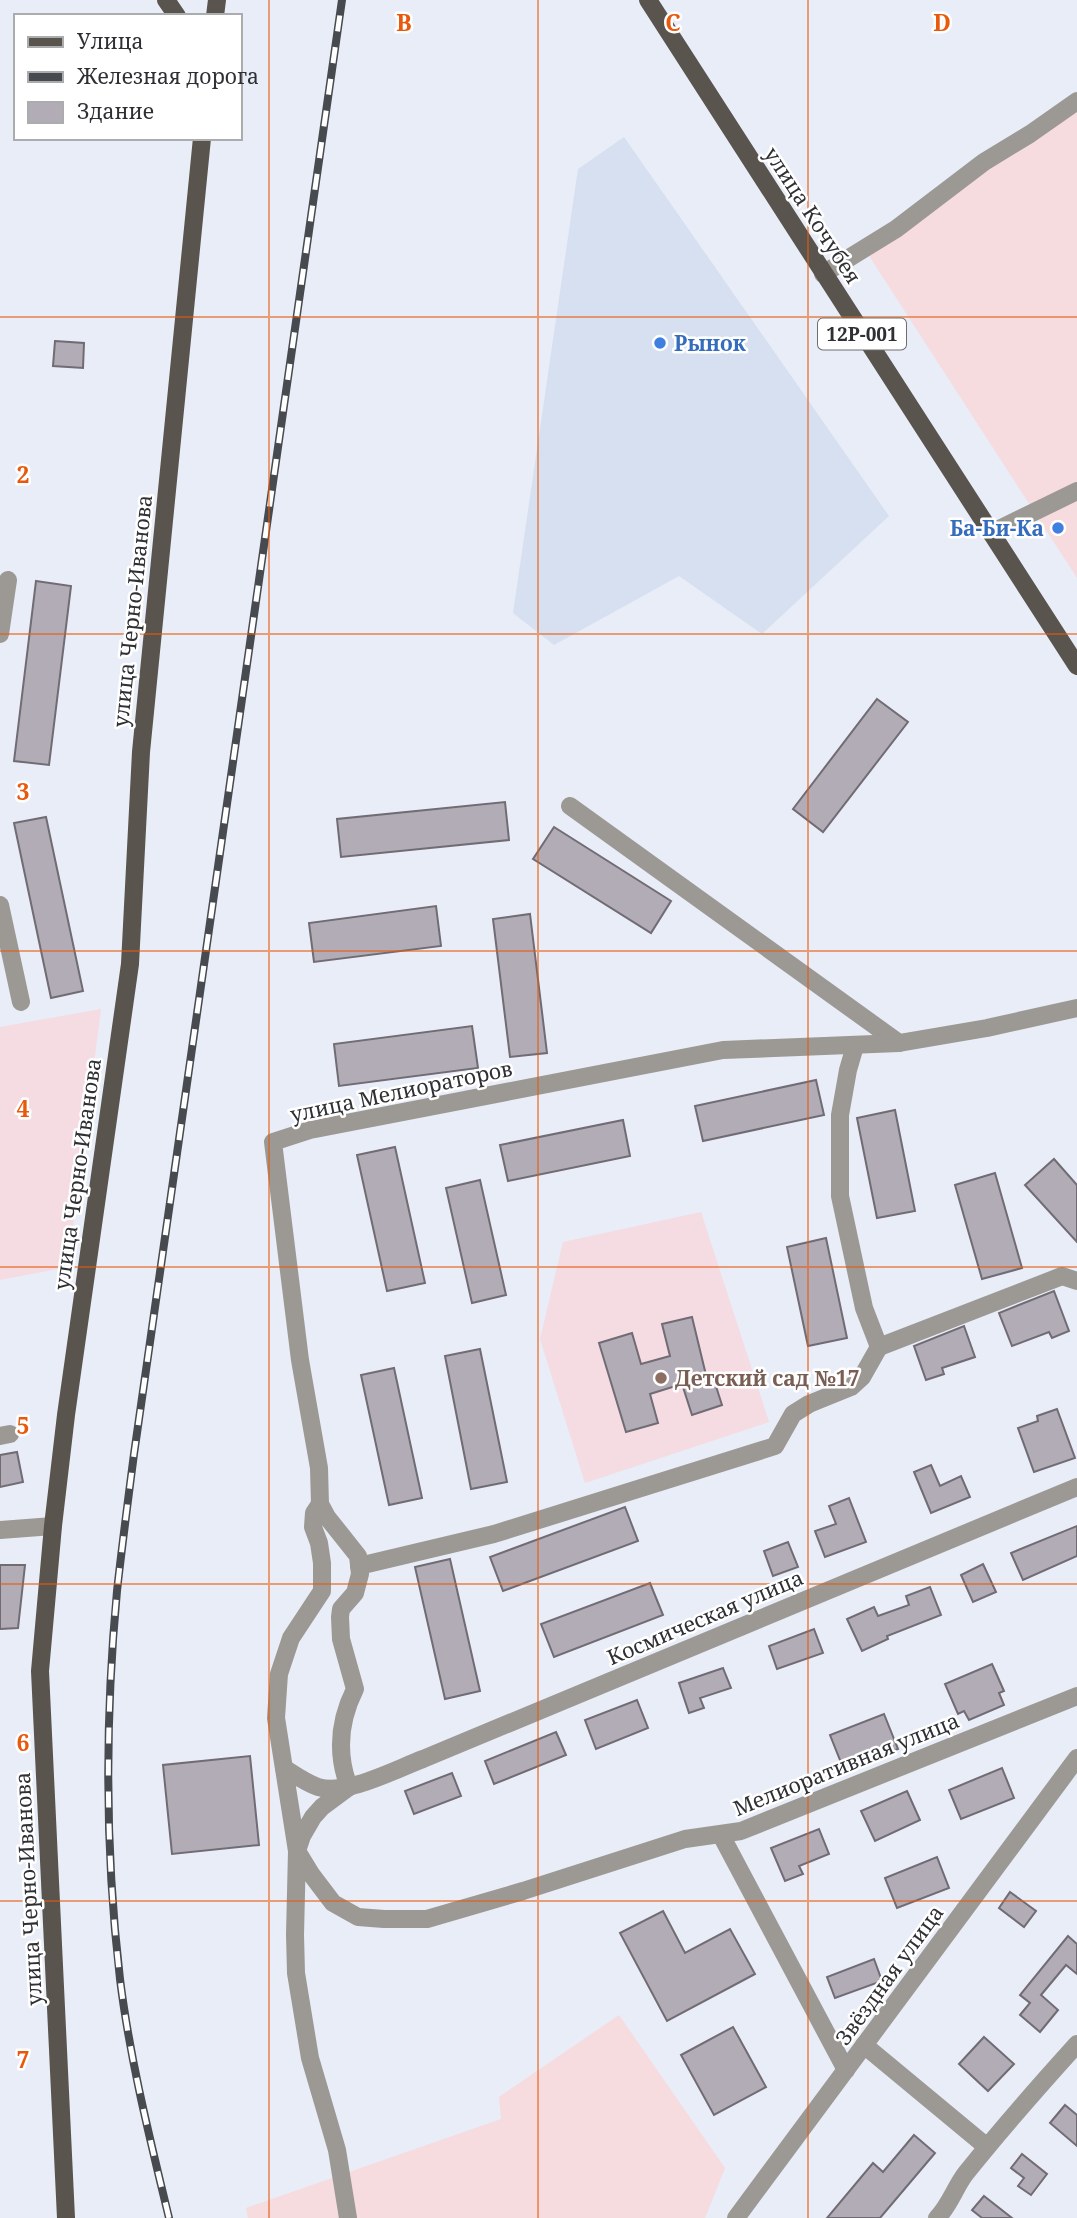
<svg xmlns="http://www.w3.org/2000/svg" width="1077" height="2218" font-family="'Noto Serif',serif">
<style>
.built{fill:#d7e0f0}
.industrial{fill:#f6dbdf}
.education{fill:#f5dbe2}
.building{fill:#b2acb6;stroke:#716b74;stroke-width:2}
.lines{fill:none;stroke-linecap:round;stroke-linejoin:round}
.minor{stroke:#9c9894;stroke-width:18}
.major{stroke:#59544d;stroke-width:18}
.rail-casing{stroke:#474a4e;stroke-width:8}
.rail{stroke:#fff;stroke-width:5;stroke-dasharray:16;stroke-linecap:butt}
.grid{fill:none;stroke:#e8590c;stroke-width:2;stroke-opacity:0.55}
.shop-dot{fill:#3f7fe0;stroke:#fff;stroke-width:2.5}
.education-dot{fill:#8d6e63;stroke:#fff;stroke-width:2.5}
.labels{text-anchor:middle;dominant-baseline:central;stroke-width:5;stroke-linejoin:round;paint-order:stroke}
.shield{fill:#fff;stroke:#6d6e71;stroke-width:2}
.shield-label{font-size:19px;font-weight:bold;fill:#2e3034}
.street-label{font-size:21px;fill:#2e3034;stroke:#fff}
.shop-label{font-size:21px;font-weight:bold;fill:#366cbe;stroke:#fff;text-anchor:start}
.education-label{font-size:21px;font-weight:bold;fill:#785e54;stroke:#fff;text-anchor:start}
.grid-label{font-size:23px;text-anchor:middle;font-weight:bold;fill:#e8590c;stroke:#fff;stroke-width:5;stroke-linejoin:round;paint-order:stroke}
</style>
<rect width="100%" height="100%" fill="#e8edf7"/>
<polygon class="built" points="624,137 889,516 762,634 679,576 554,645 513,613 578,169"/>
<g class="industrial">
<polygon points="1077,112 1077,578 862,245"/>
<polygon points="619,2015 725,2168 705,2218 248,2218 246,2208 501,2119 499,2097"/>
</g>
<g class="education">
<polygon points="101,1009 68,1267 0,1280 0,1027"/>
<polygon points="701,1212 769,1422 585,1483 540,1339 563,1242"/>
</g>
<g class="building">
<polygon points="55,341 84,343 83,368 53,366"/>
<polygon points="36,581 71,586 49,765 14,761"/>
<polygon points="877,699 908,722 823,832 793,809"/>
<polygon points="505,802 509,840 341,857 337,819"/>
<polygon points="46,817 83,991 51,998 14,823"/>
<polygon points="554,827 671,901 651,933 533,859"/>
<polygon points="436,906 441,946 314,962 309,923"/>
<polygon points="530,914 547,1053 510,1057 493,919"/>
<polygon points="472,1026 478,1068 339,1086 334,1044"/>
<polygon points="816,1080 824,1115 703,1141 695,1106"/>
<polygon points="895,1110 915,1211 877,1218 857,1118"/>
<polygon points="623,1120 630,1156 508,1181 500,1145"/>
<polygon points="395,1147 425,1283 387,1291 357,1155"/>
<polygon points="1054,1159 1077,1185 1077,1242 1025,1185"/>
<polygon points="995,1173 1022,1268 982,1279 955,1185"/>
<polygon points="480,1180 506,1295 472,1303 446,1188"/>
<polygon points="826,1238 847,1338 808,1346 787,1247"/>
<polygon points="1054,1291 1069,1331 1052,1338 1049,1332 1012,1346 999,1313"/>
<polygon points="692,1317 706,1375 712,1374 722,1405 692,1415 682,1384 650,1394 658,1423 626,1432 599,1343 632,1333 641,1364 670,1356 662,1324"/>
<polygon points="964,1326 975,1357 942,1368 944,1374 926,1380 914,1346"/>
<polygon points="480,1349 507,1482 471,1489 445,1356"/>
<polygon points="394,1368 422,1498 389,1505 361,1375"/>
<polygon points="1057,1409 1075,1458 1034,1472 1018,1428 1038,1421 1037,1416"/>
<polygon points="17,1452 23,1482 0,1487 0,1455"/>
<polygon points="931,1465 940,1486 961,1476 970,1497 931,1513 914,1472"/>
<polygon points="849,1498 866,1542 825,1557 815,1531 836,1524 829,1506"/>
<polygon points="625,1507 638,1541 503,1591 490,1557"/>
<polygon points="1077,1526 1077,1556 1023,1580 1011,1553"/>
<polygon points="788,1542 798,1567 773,1576 764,1551"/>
<polygon points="450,1559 480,1691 445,1699 415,1567"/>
<polygon points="983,1564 996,1592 973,1602 961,1575"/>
<polygon points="0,1565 25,1565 18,1628 0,1629"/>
<polygon points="650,1583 663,1615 554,1657 541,1624"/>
<polygon points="930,1587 941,1615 887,1636 888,1639 862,1651 847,1619 874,1607 878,1616 909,1605 906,1596"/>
<polygon points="814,1629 823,1653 777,1669 769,1646"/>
<polygon points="992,1664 1004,1691 999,1693 1004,1705 969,1720 964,1711 958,1714 945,1684"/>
<polygon points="723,1668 731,1688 700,1698 704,1708 689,1713 679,1683"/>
<polygon points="637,1700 648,1728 596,1749 585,1720"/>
<polygon points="884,1714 898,1749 844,1770 830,1735"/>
<polygon points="556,1732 566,1755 494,1784 485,1761"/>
<polygon points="250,1756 259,1845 172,1854 163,1765"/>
<polygon points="1002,1768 1014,1798 961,1819 949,1790"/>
<polygon points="452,1773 461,1796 414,1814 405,1791"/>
<polygon points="907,1791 920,1820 875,1841 861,1811"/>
<polygon points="819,1829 829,1854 799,1866 803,1874 785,1881 771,1848"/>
<polygon points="937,1857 949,1888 897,1908 885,1878"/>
<polygon points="1010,1892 1036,1911 1024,1927 999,1908"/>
<polygon points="663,1911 685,1953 730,1929 755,1974 667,2021 620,1933"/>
<polygon points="1068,1936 1077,1944 1077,1974 1066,1965 1041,1995 1058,2010 1040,2032 1020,2015 1030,2003 1020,1995"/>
<polygon points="874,1959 882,1981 835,1998 827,1977"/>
<polygon points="733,2027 766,2087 714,2115 681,2055"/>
<polygon points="984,2037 1014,2064 988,2091 959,2064"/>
<polygon points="1065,2105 1077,2115 1077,2146 1050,2123"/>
<polygon points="914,2135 935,2153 880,2218 827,2218 873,2163 883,2172"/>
<polygon points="1022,2154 1047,2174 1031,2195 1018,2186 1024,2178 1011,2168"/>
<polygon points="984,2196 1012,2218 982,2218 972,2210"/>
</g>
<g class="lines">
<g class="minor">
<polyline points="823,274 896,229 984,162 1030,134 1077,101"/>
<polyline points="991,533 1077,491"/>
<polyline points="0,634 8,580"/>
<polyline points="570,806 899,1043"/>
<polyline points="0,905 21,1002"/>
<polyline points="879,1347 1062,1276 1077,1281"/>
<polyline points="0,1436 10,1434"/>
<polyline points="320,1504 314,1513 313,1527 319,1543 322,1563 322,1591 291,1638 279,1674 276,1718 297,1851 311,1874 333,1903 358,1917 384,1919 427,1919 523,1891 685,1839 741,1831 1077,1696"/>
<polyline points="0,1530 53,1526"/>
<polyline points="359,1566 494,1534 775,1446 793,1414 809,1404 851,1387 862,1377 879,1347 864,1308 840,1196 840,1115 848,1070 855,1046"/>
<path d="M284,1768C295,1775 306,1783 318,1787C346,1796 396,1769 423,1759L1077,1487"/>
<path d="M349,1787C336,1753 339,1721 355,1689L341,1639L340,1617L341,1609L355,1593L360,1574L358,1556L327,1517L320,1504L319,1468L300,1360L273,1142L310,1130L723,1050L899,1043L987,1028L1077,1008"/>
<polyline points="721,1835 846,2070"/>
<polyline points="864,2045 987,2147"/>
<polyline points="348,2218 337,2150 310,2058 296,1973 295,1935 297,1851 302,1836 313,1817 322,1807 349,1787"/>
<polyline points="736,2218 1077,1758"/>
<path d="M937,2218C950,2205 955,2187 966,2173C1002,2128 1039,2086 1077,2044"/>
</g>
<g class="major">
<polyline points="166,0 177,16"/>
<polyline points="648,0 1077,666"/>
<polyline points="215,16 217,0"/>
<polyline points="66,2218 40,1671 53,1526 66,1415 130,964 141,752 202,138"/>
</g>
<defs>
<path id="rail" d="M169,2218C150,2139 130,2060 120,1979C105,1851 105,1719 117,1591C122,1546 128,1500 134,1454L342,0"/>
</defs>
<use href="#rail" class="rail-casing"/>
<use href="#rail" class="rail"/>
</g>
<path class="grid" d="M269,0V2218M538,0V2218M808,0V2218M0,317H1077M0,634H1077M0,951H1077M0,1267H1077M0,1584H1077M0,1901H1077"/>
<g class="shop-dot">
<circle cx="660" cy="343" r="7"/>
<circle cx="1058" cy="528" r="7"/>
</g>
<circle class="education-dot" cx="661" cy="1378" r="7"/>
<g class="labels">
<rect class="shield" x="818" y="318.5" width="88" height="31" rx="5"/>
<g class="shield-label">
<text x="862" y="334">12Р-001</text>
</g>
<g class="street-label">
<text transform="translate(813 215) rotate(57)">улица Кочубея</text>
<text transform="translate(132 611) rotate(-84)">улица Черно-Иванова</text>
<text transform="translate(401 1091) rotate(-12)">улица Мелиораторов</text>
<text transform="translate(77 1174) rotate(-82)">улица Черно-Иванова</text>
<text transform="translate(705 1617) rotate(-23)">Космическая улица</text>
<text transform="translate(846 1764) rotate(-22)">Мелиоративная улица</text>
<text transform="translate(28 1889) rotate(-93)">улица Черно-Иванова</text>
<text transform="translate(889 1975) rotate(-54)">Звёздная улица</text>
</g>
<g class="shop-label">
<text x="674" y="343">Рынок</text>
<text x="1044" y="528" text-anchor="end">Ба-Би-Ка</text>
</g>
<g class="education-label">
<text x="675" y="1378">Детский сад №17</text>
</g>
</g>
<g class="grid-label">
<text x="404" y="31">B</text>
<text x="673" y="31">C</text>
<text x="942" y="31">D</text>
<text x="23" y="483">2</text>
<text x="23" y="800">3</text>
<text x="23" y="1117">4</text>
<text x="23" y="1434">5</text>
<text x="23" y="1751">6</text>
<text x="23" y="2068">7</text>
</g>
<rect x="14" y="14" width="228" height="126" fill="#ffffff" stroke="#abacae" stroke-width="2"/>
<rect x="28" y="37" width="35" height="10" fill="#59544d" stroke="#abacae" stroke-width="2"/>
<text x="77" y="49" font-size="21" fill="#2e3034">Улица</text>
<rect x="28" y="72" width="35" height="10" fill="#474a4e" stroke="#abacae" stroke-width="2"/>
<text x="77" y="84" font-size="21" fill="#2e3034">Железная дорога</text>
<rect x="28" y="102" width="35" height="21" fill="#b2acb6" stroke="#abacae" stroke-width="2"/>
<text x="77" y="119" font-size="21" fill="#2e3034">Здание</text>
</svg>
